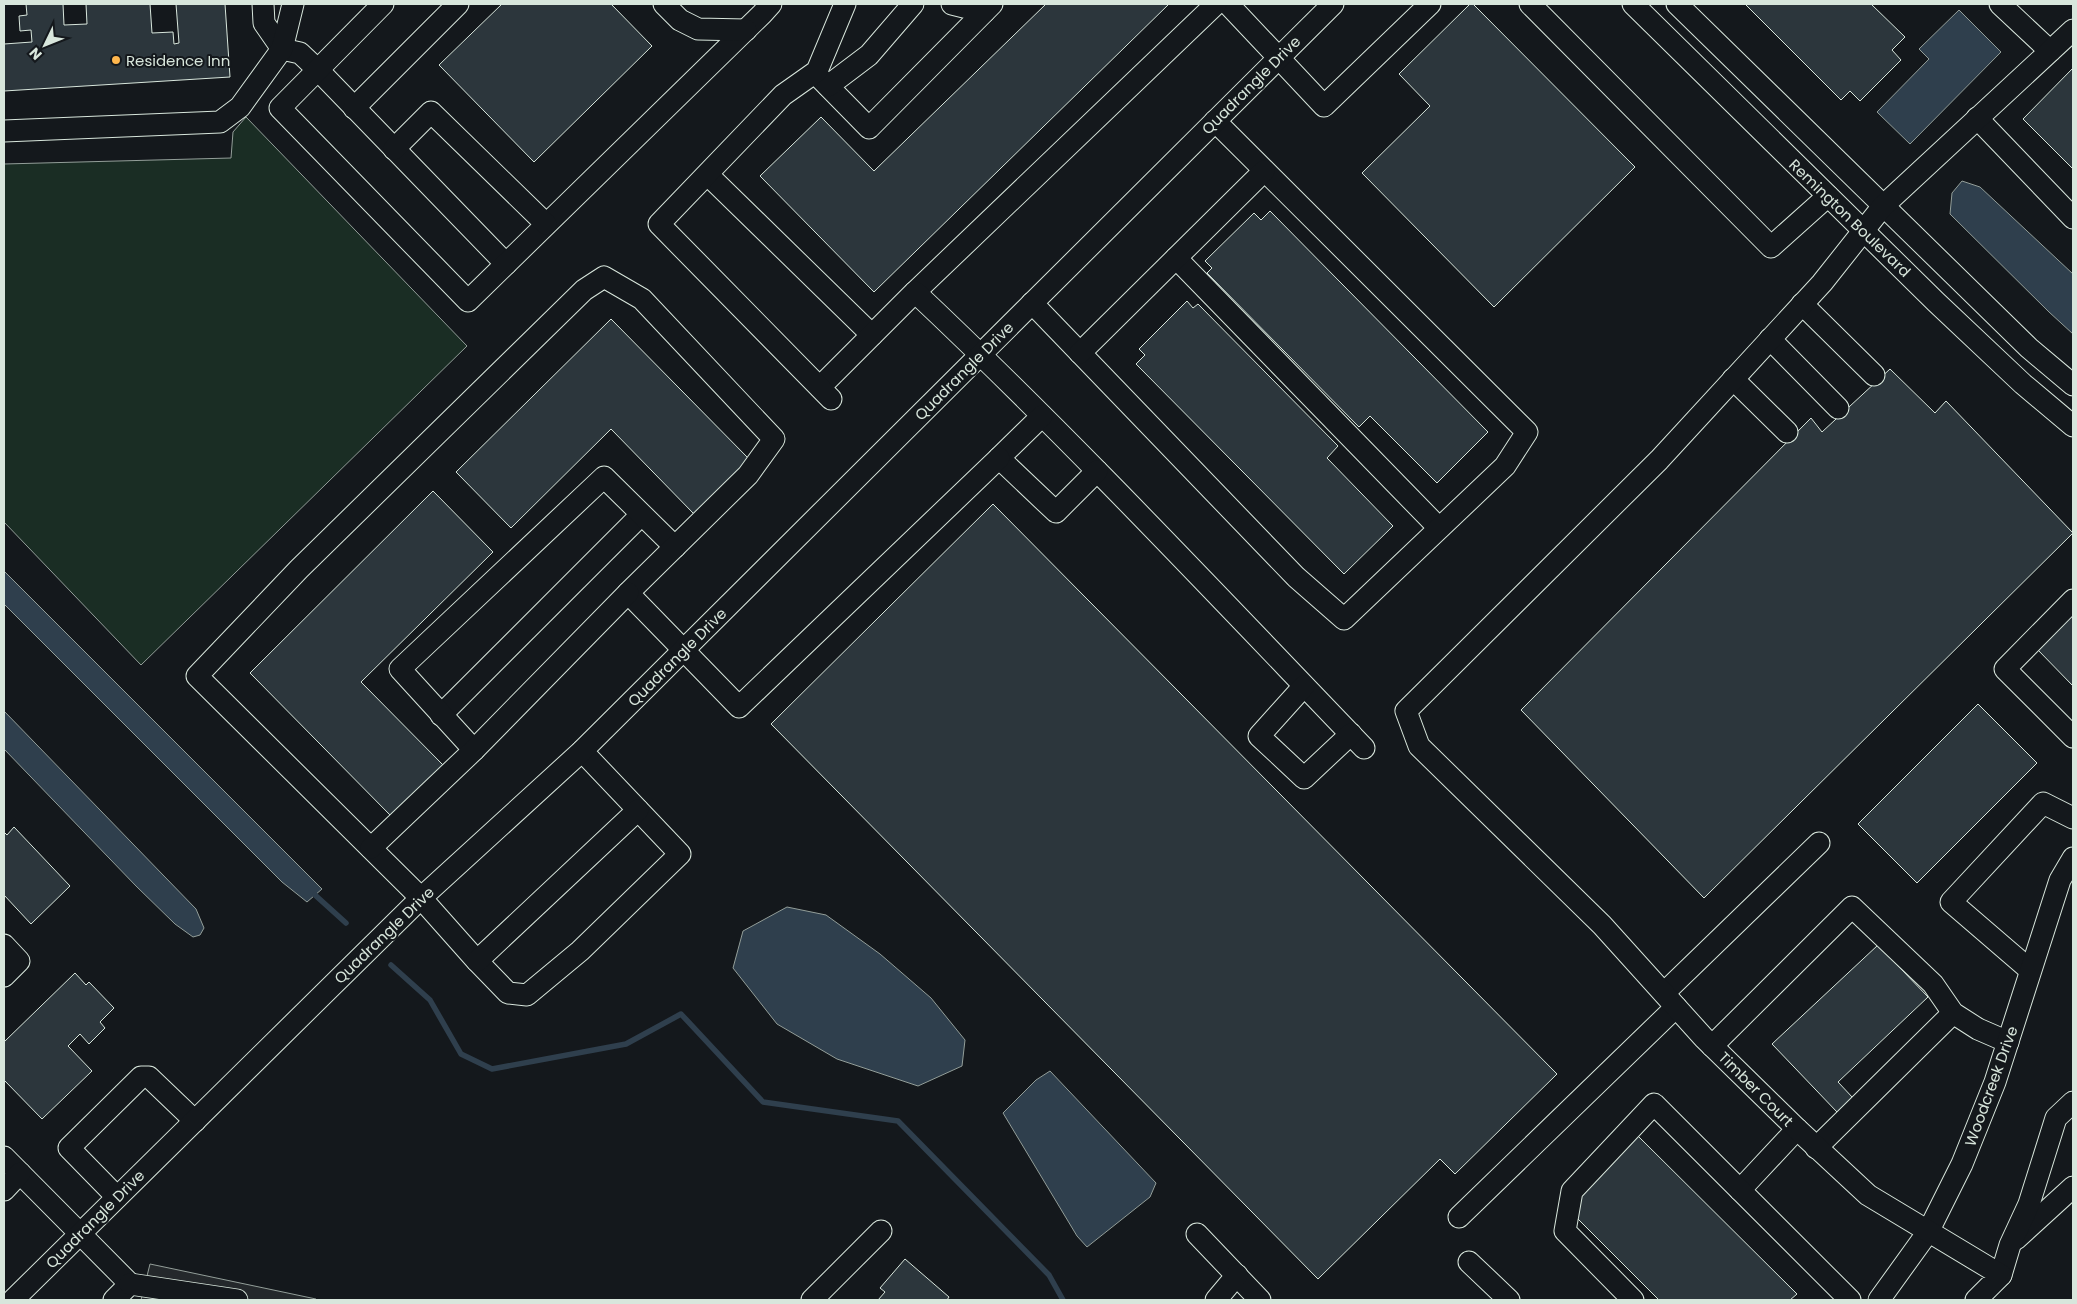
<svg xmlns="http://www.w3.org/2000/svg" width="2077" height="1304" font-family="Poppins,sans-serif">
<style>
.green{fill:#1a2d24;stroke:#939e99}
.parking{fill:#24282b;stroke:#939e99}
.water{fill:#2f3f4d;stroke:#939e99}
.lines{fill:none;stroke-linecap:round;stroke-linejoin:round}
.stream{stroke:#2f3f4d;stroke-width:5.5}
.building{fill:#2c363c;stroke:#d8e6dc}
.minor-casing{stroke:#d8e6dc;stroke-width:23}
.minor{stroke:#14181c;stroke-width:21}
.poi-dot{fill:#ffb74d;stroke:#14181c;stroke-width:2}
.labels{text-anchor:middle;dominant-baseline:central;stroke-width:4;stroke-linejoin:round;paint-order:stroke}
.poi-label{font-size:15px;fill:#d8e6dc;stroke:#14181c;text-anchor:start}
.street-label{font-size:15px;fill:#d8e6dc;stroke:#14181c}
</style>
<rect width="100%" height="100%" fill="#14181c"/>
<polygon class="green" points="246,117 467,346 141,665 4,522 4,164 231,158 233,132"/>
<polygon class="parking" points="150,1264 316,1299 315,1300 141,1300"/>
<g class="water">
<polygon points="1959,10 2001,52 1910,144 1877,112 1929,59 1919,49"/>
<polygon points="1962,181 1980,187 2073,274 2073,334 2049,312 1950,214 1952,193"/>
<polygon points="4,571 322,889 307,902 282,882 4,604"/>
<polygon points="4,711 196,909 204,928 200,935 193,937 175,924 136,886 4,749"/>
<polygon points="787,907 826,915 880,954 931,998 965,1040 962,1066 918,1086 837,1059 777,1024 733,968 743,931"/>
<polygon points="1050,1071 1156,1183 1150,1197 1087,1247 1077,1236 1003,1113 1036,1080"/>
</g>
<g class="lines">
<g class="stream">
<polyline points="315,895 346,923"/>
<polyline points="391,965 430,1000 461,1054 492,1069 626,1044 681,1014 763,1102 898,1121 1049,1275 1063,1300"/>
</g>
</g>
<g class="building">
<polygon points="26,4 63,4 64,25 87,24 86,4 150,4 152,33 173,32 174,44 179,43 176,4 225,4 230,77 4,91 4,44 32,42 31,30 20,31 19,16 27,15"/>
<polygon points="502,4 611,4 652,46 534,162 439,65"/>
<polygon points="1046,4 1169,4 874,292 760,176 821,117 874,171"/>
<polygon points="1470,4 1473,4 1635,167 1494,307 1362,173 1430,106 1399,74"/>
<polygon points="1745,4 1871,4 1905,37 1892,50 1901,60 1860,101 1850,91 1841,100"/>
<polygon points="2073,68 2073,169 2023,119"/>
<polygon points="1270,211 1488,432 1437,483 1370,416 1359,427 1207,273 1212,268 1205,261 1254,213 1261,220"/>
<polygon points="1187,301 1193,308 1198,304 1338,446 1327,458 1393,526 1344,574 1136,364 1145,355 1139,349"/>
<polygon points="611,319 749,459 694,514 611,429 511,528 456,472"/>
<polygon points="1890,369 1935,413 1946,401 2073,533 1704,898 1521,710 1811,418 1822,432"/>
<polygon points="433,491 493,552 361,682 443,765 391,816 250,673"/>
<polygon points="993,504 1557,1074 1455,1174 1440,1159 1318,1279 771,724"/>
<polygon points="2073,614 2073,686 2037,649"/>
<polygon points="1978,704 2037,763 1917,883 1858,824"/>
<polygon points="14,827 70,886 31,924 4,895 4,832 7,835"/>
<polygon points="1878,945 1928,997 1838,1082 1853,1098 1837,1112 1772,1044"/>
<polygon points="75,973 86,985 89,982 114,1008 100,1022 105,1028 89,1044 80,1034 68,1046 92,1071 42,1119 4,1080 4,1042"/>
<polygon points="1637,1135 1797,1294 1790,1300 1659,1300 1574,1215 1584,1187"/>
<polygon points="905,1259 949,1297 947,1300 878,1300 885,1292 880,1288"/>
</g>
<g class="lines">
<defs>
<g id="minor">
<polyline points="263,4 264,23 282,49 300,53 319,71 506,264"/>
<polyline points="383,4 280,108 468,301 762,14 771,4"/>
<polyline points="664,4 680,20 698,29 746,30"/>
<polyline points="952,4 984,12"/>
<polyline points="1228,4 1324,106 1430,4"/>
<polyline points="1530,4 1771,247 1828,196"/>
<polyline points="1633,4 1936,302 2023,384 2073,426"/>
<polyline points="1677,4 2029,348 2073,385"/>
<polyline points="2000,4 2050,51"/>
<polyline points="815,73 869,128 992,4"/>
<polyline points="828,86 869,55 913,4"/>
<polyline points="354,108 458,4"/>
<polyline points="1977,118 2073,218"/>
<polyline points="4,131 220,122 240,107 282,49 293,4"/>
<polyline points="394,149 431,112 546,224"/>
<polyline points="708,175 872,335"/>
<polyline points="1176,258 1439,528"/>
<polyline points="915,292 1216,4"/>
<polyline points="1032,303 1296,577 1344,619 1505,466 1527,432 1215,121"/>
<polyline points="1802,304 1874,375"/>
<polyline points="1770,339 1838,408"/>
<polyline points="1080,353 1264,171"/>
<polyline points="1733,379 1787,432"/>
<path d="M820,387L915,292C1070,438 1216,594 1364,748"/>
<polyline points="831,399 659,224 783,95 817,71 845,4"/>
<polyline points="1042,416 999,458 1056,512 1097,471"/>
<polyline points="2073,600 2005,669 2073,737"/>
<polyline points="1304,686 1259,736 1304,778 1351,734"/>
<polyline points="441,715 641,515"/>
<polyline points="474,750 400,669 604,477 675,547"/>
<polyline points="582,751 680,854 580,951 527,995 508,993 477,961 421,898 197,676 299,569 584,290 604,277 642,299 774,439 748,475 628,593 739,707 999,458"/>
<polyline points="371,848 474,750 628,593"/>
<polyline points="4,945 19,961 4,976"/>
<polyline points="477,961 638,810"/>
<polyline points="2030,970 1951,902 2043,803 2073,818"/>
<polyline points="1664,993 1819,843"/>
<polyline points="1712,1046 1852,907 1933,984 1953,1013 1978,1029 2008,1042"/>
<polyline points="1816,1148 1953,1013"/>
<polyline points="4,1157 130,1284 114,1300"/>
<polyline points="4,1190 20,1173"/>
<polyline points="1740,1190 1797,1129"/>
<polyline points="117,1197 69,1148 141,1077 149,1077 195,1121"/>
<polyline points="1459,1217 1676,1007"/>
<polyline points="1197,1234 1260,1300"/>
<polyline points="2016,1239 2073,1187"/>
<polyline points="1469,1262 1509,1300"/>
<polyline points="2001,1275 2010,1245 2029,1204 2056,1118 2073,1102"/>
<polyline points="130,1284 237,1300"/>
<polyline points="13,1300 421,898 582,751 1333,4"/>
<polyline points="812,1300 881,1231"/>
<polyline points="1216,1300 1237,1275"/>
<polyline points="1633,1300 1565,1231 1572,1191 1654,1104 1850,1300"/>
<polyline points="1879,1300 1928,1232 1962,1164 1995,1082 2060,880 2073,858"/>
<polyline points="1976,1300 2001,1275 1868,1195 1797,1129 1704,1038 1602,925 1419,746 1406,711 1659,460 1822,283 1883,206 2073,30"/>
</g>
</defs>
<use href="#minor" class="minor-casing"/>
<use href="#minor" class="minor"/>
</g>
<circle class="poi-dot" cx="116" cy="60" r="5"/>
<g class="labels">
<g class="poi-label">
<text x="126" y="60">Residence Inn</text>
</g>
<g class="street-label">
<text transform="translate(1251 85) rotate(-45)">Quadrangle Drive</text>
<text transform="translate(1850 218) rotate(44)">Remington Boulevard</text>
<text transform="translate(964 371) rotate(-45)">Quadrangle Drive</text>
<text transform="translate(677 657) rotate(-45)">Quadrangle Drive</text>
<text transform="translate(384 935) rotate(-44)">Quadrangle Drive</text>
<text transform="translate(1991 1086) rotate(-70)">Woodcreek Drive</text>
<text transform="translate(1756 1089) rotate(45)">Timber Court</text>
<text transform="translate(95 1219) rotate(-45)">Quadrangle Drive</text>
</g>
</g>
<rect width="2077" height="1304" fill="none" stroke="#d8e6dc" stroke-width="10"/>
<g transform="translate(45 45) rotate(227)" stroke="#14181c" stroke-width="4" paint-order="stroke">
<path d="M0-4L9 19L0 12L-9 19Z" fill="#d8e6dc"/>
<text y="-8" font-size="14" font-weight="bold" text-anchor="middle" fill="#d8e6dc">N</text>
</g>
</svg>
